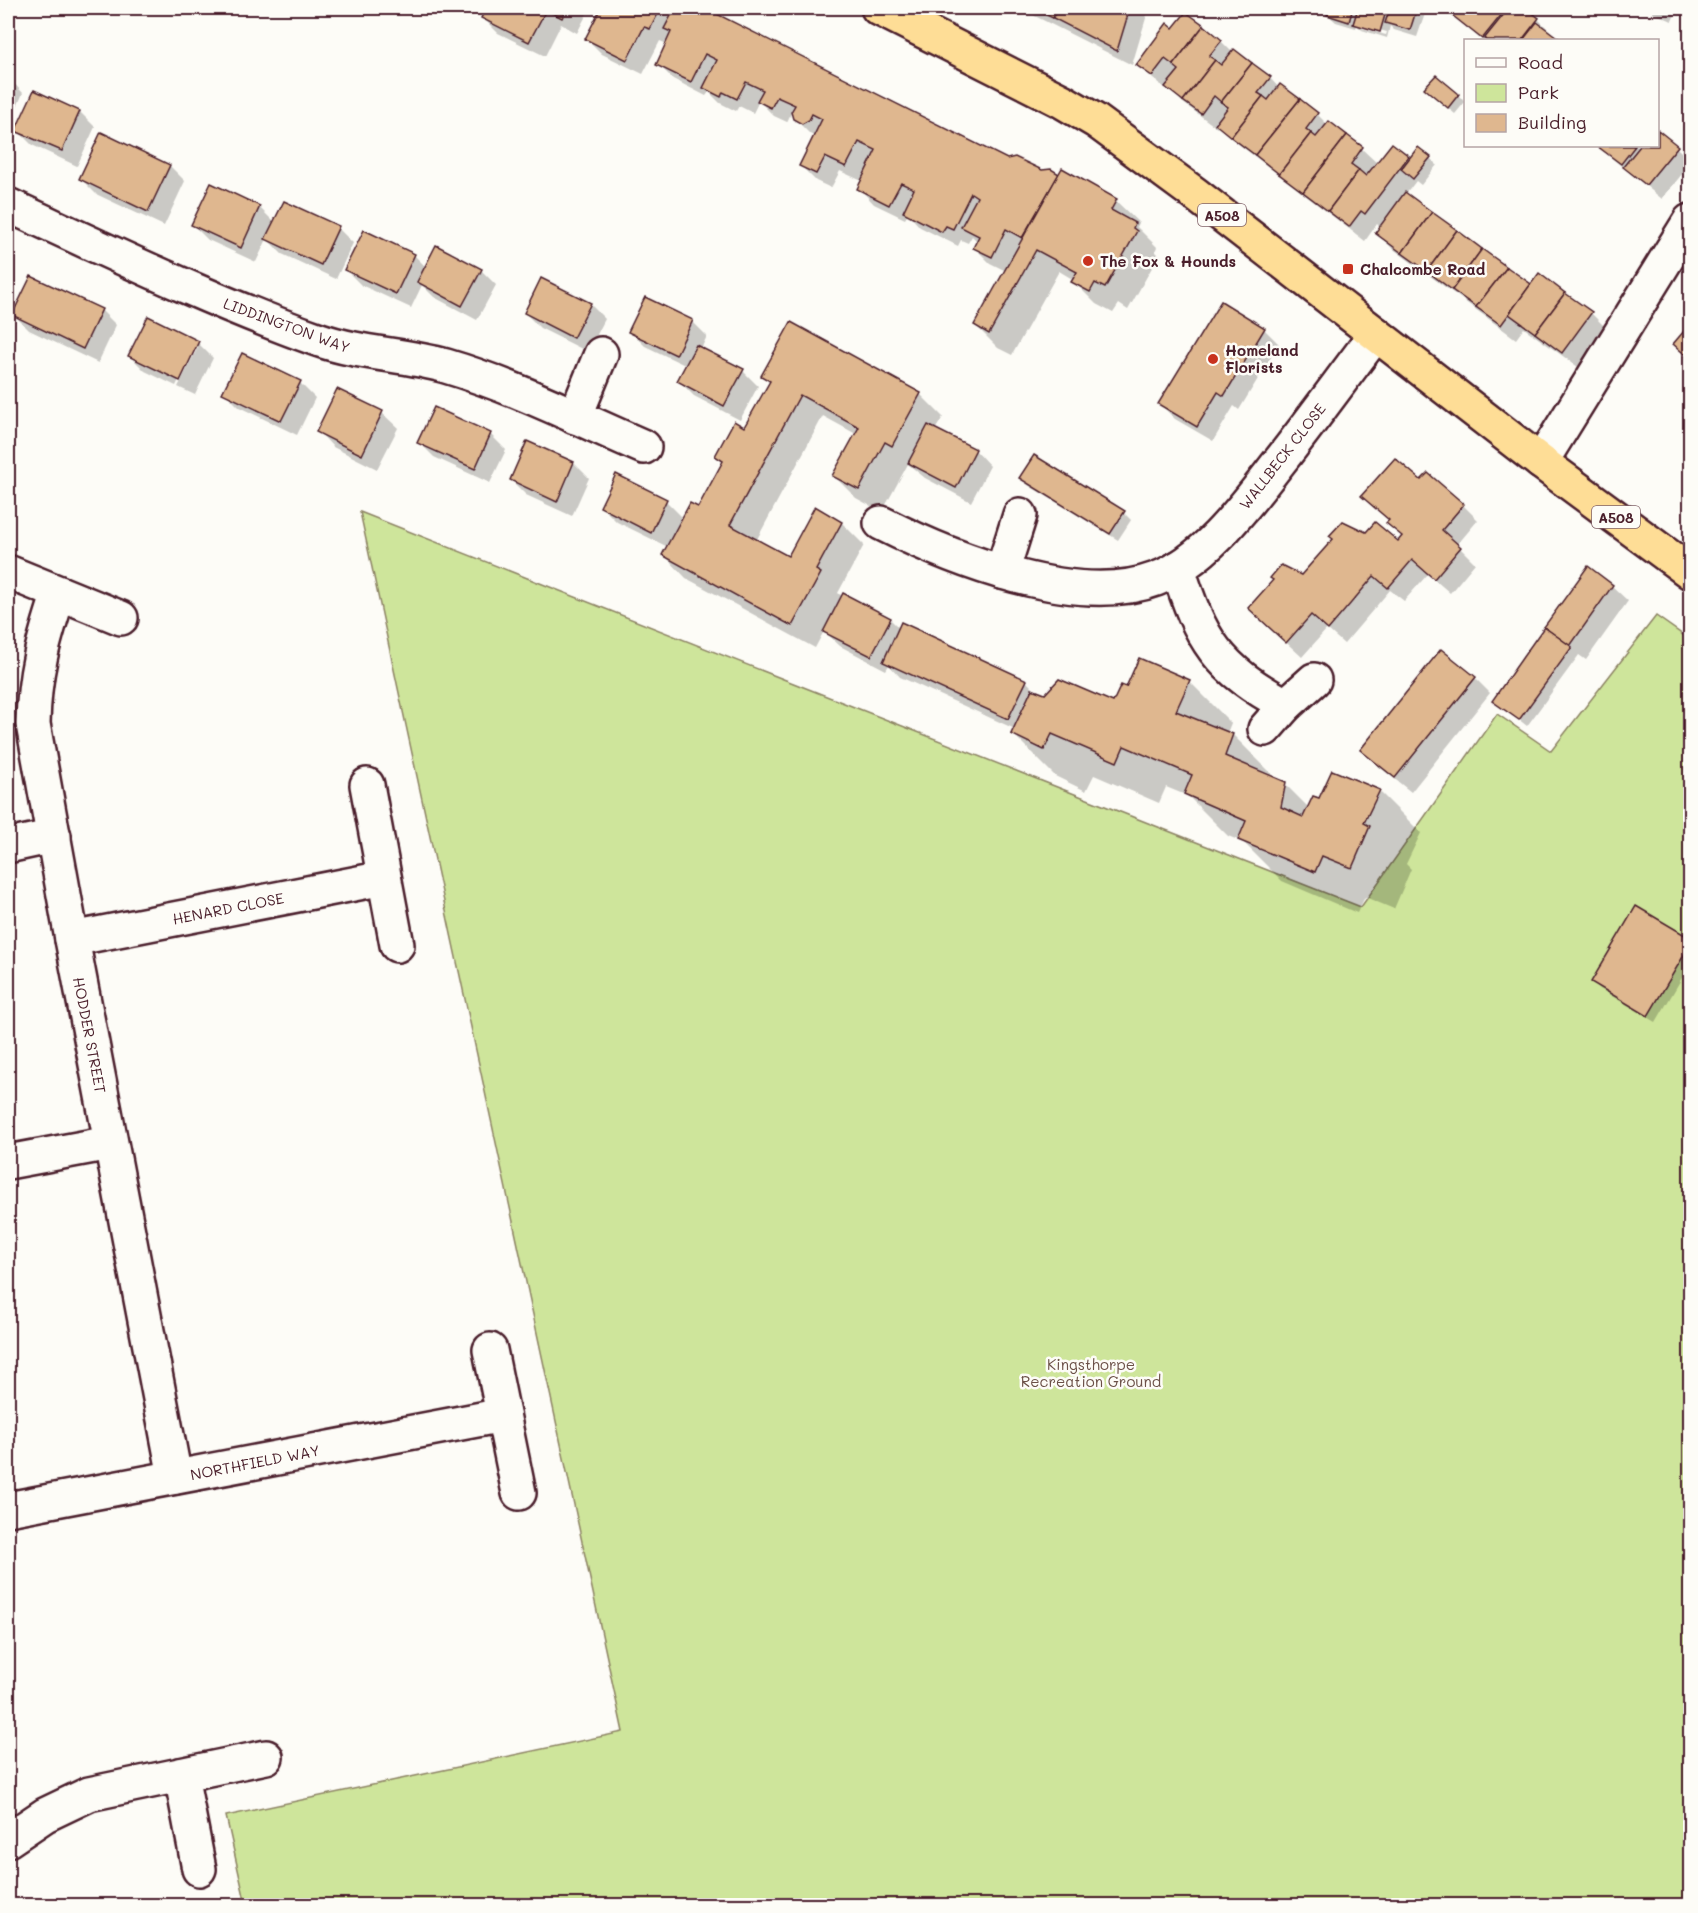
<svg xmlns="http://www.w3.org/2000/svg" width="1698" height="1913" font-family="Mali,sans-serif">
<style>
.green{fill:#cee59b;stroke:#8c8263;stroke-width:1.5}
.shadow{fill:#0003;fill-rule:evenodd}
.building{fill:#dfb78f;stroke:#4a1f2b;stroke-width:1.5}
.lines{fill:none;stroke-linecap:round;stroke-linejoin:round}
.minor-casing{stroke:#4a1f2b;stroke-width:38}
.trunk-casing{stroke:#4a1f2b;stroke-width:38}
.minor{stroke:#fdfcf7;stroke-width:33}
.trunk{stroke:#fedd96;stroke-width:33}
.poi-dot{fill:#c8321e;stroke:#fdfcf7;stroke-width:2}
.labels{text-anchor:middle;dominant-baseline:central;stroke-width:5;stroke-linejoin:round;paint-order:stroke}
.shield{fill:#fdfcf7;stroke:#806168;stroke-width:1.5}
.shield-label{font-size:14px;font-weight:bold;fill:#4a1f2b}
.poi-label{font-size:15px;font-weight:bold;fill:#4a1f2b;stroke:#fdfcf7;text-anchor:start}
.street-label{font-size:15px;fill:#4a1f2b;stroke:#fdfcf7}
.park-label{font-size:15px;fill:#6b5047;stroke:#fdfcf7}
</style>
<rect width="100%" height="100%" fill="#fdfcf7"/>
<filter id="ink" filterUnits="userSpaceOnUse"><feTurbulence type="fractalNoise" baseFrequency=".0167" numOctaves="2"/><feDisplacementMap in="SourceGraphic" scale="12" xChannelSelector="R" yChannelSelector="G"/><feConvolveMatrix kernelMatrix="1 2 1 2 8 2 1 2 1" color-interpolation-filters="sRGB"/></filter>
<g filter="url(#ink)">
<polygon class="green" points="360,512 1361,907 1497,714 1551,751 1656,616 1690,640 1690,1905 246,1905 226,1816 623,1732"/>
<g class="shadow">
<polygon points="488,8 590,8 577,33 561,24 545,56 498,33 483,18"/>
<polygon points="600,8 702,8 1006,160 1116,201 1139,223 1137,227 1157,247 1155,251 1159,255 1128,310 1119,304 1113,313 1096,304 1073,281 1074,280 1059,271 1012,355 998,348 975,325 1006,271 990,263 975,248 978,242 972,236 968,243 961,240 958,246 920,227 908,214 905,219 874,204 859,188 862,181 840,171 831,188 816,181 801,166 815,137 810,134 795,119 792,111 787,122 774,116 759,101 753,113 739,106 736,111 720,103 709,92 706,96 673,79 658,64 667,44 660,41 643,74 602,54 587,39 602,9"/>
<polygon points="1019,8 1149,8 1132,65"/>
<path d="M1331,8H1427L1417,37L1394,30L1390,26L1387,38L1362,30L1357,25L1356,28L1336,22L1328,15ZM1361,25L1387,32L1386,35L1361,28Z"/>
<polygon points="1444,8 1523,8 1538,19 1553,34 1552,36 1557,40 1482,40"/>
<polygon points="1649,8 1678,8 1672,21 1654,13"/>
<polygon points="1174,30 1221,41 1233,53 1270,78 1279,88 1280,86 1317,114 1328,125 1329,123 1362,149 1378,164 1408,157 1410,159 1430,158 1437,165 1421,185 1416,181 1406,194 1531,286 1591,313 1606,328 1578,367 1524,328 1516,339 1392,248 1377,233 1381,228 1377,224 1365,241 1232,139 1218,126 1217,128 1182,102 1169,88 1168,90 1153,79 1138,64"/>
<polygon points="8,77 23,93 8,128"/>
<polygon points="1433,95 1458,95 1465,102 1455,114"/>
<polygon points="80,112 95,127 77,166 32,145 17,130"/>
<polygon points="1658,131 1690,160 1690,164 1662,199 1614,160 1599,146 1658,146"/>
<polygon points="101,134 170,166 185,181 164,226 96,194 81,179"/>
<polygon points="212,185 260,208 275,223 338,228 353,243 336,279 282,254 267,239 256,262 208,240 193,225"/>
<polygon points="414,255 426,267 481,270 496,285 477,320 434,297 422,285 411,308 361,285 346,270"/>
<polygon points="8,287 17,296 8,319"/>
<polygon points="590,304 605,319 588,352 540,328 525,313"/>
<polygon points="101,310 116,325 98,363 29,330 14,315"/>
<polygon points="148,318 198,343 213,358 195,395 178,387 198,347 195,347 176,386 145,371 130,356"/>
<polygon points="692,321 707,336 701,349 743,371 758,386 740,420 694,396 679,381 687,366 645,346 630,331"/>
<polygon points="1264,329 1279,344 1239,410 1234,406 1213,441 1175,419 1160,404"/>
<polygon points="763,376 920,394 943,417 935,430 975,450 990,466 971,502 925,478 908,464 882,512 856,498 834,476 856,434 823,416 756,541 788,559 842,523 864,545 838,593 843,597 890,619 900,629 1026,681 1037,692 1045,696 1113,704 1127,689 1189,681 1231,723 1227,733 1233,735 1275,777 1285,784 1309,808 1320,800 1379,791 1421,833 1406,864 1411,869 1394,909 1365,897 1357,913 1282,881 1243,842 1228,836 1188,796 1166,787 1159,803 1094,775 1086,791 1055,776 1013,734 1015,729 900,677 889,665 886,670 840,646 824,631 815,648 686,578 664,555 668,547 617,522 602,507 666,501 683,518 698,509 724,463 717,456 745,429 770,383"/>
<polygon points="300,383 315,398 297,435 239,407 224,392"/>
<polygon points="338,391 382,413 398,428 377,469 333,447 318,431"/>
<polygon points="434,409 491,435 506,450 490,483 434,457 419,442"/>
<polygon points="528,443 574,463 589,478 572,516 526,495 511,480"/>
<polygon points="1021,478 1124,513 1131,520 1118,540 1028,485"/>
<polygon points="1421,482 1463,505 1478,520 1457,545 1475,563 1450,593 1428,574 1404,601 1390,590 1344,644 1327,629 1302,657 1265,623 1302,576 1366,534 1398,544 1403,538 1388,523 1390,521 1363,496"/>
<polygon points="1589,569 1612,586 1628,601 1586,660 1579,655 1527,726 1494,700"/>
<polygon points="1475,678 1490,693 1411,792 1377,765 1362,750"/>
<polygon points="1637,908 1690,940 1690,964 1656,1022 1600,989 1593,982"/>
</g>
<g class="building">
<polygon points="486,8 547,8 529,42 481,18"/>
<polygon points="547,8 567,8 562,18 546,10"/>
<polygon points="601,8 661,8 650,29 644,27 627,60 585,39"/>
<polygon points="675,8 705,8 1007,159 1015,157 1042,170 1051,169 1059,174 1022,238 1006,229 992,257 973,248 979,236 961,227 977,197 971,193 953,229 946,226 942,232 903,212 914,189 901,183 889,205 857,189 876,150 859,142 846,167 825,157 816,174 799,166 822,119 812,114 809,120 802,124 793,119 791,112 795,105 777,97 771,108 757,101 763,90 746,82 737,99 723,92 721,97 703,88 717,60 705,54 691,82 656,65 671,32 664,29"/>
<polygon points="1031,8 1058,8 1053,18"/>
<polygon points="1058,8 1130,8 1117,51 1053,18"/>
<polygon points="1329,8 1353,8 1349,22 1327,15"/>
<polygon points="1358,8 1387,8 1380,32 1353,24"/>
<polygon points="1390,8 1417,8 1410,30 1385,23"/>
<polygon points="1443,8 1507,8 1482,39"/>
<polygon points="1509,8 1526,8 1539,18 1522,40 1486,40 1484,39"/>
<polygon points="1186,12 1204,25 1173,65 1165,59 1152,76 1136,65 1167,23 1173,28"/>
<polygon points="1537,22 1561,40 1523,40"/>
<polygon points="1204,25 1222,40 1209,56 1215,60 1183,101 1165,87 1179,70 1173,65"/>
<polygon points="1234,49 1252,63 1221,102 1214,96 1201,114 1183,101 1215,60 1221,65"/>
<polygon points="1252,63 1271,77 1258,93 1263,96 1231,137 1215,124 1228,107 1221,102"/>
<polygon points="1436,75 1459,94 1448,108 1424,88"/>
<polygon points="1280,84 1300,99 1255,155 1231,137 1263,96 1268,100"/>
<polygon points="34,90 80,111 62,151 15,131"/>
<polygon points="1300,99 1318,113 1306,129 1311,133 1279,174 1255,155"/>
<polygon points="1329,121 1347,135 1303,192 1279,174 1311,133 1316,137"/>
<polygon points="1658,130 1678,146 1646,185 1623,167 1640,146 1658,146"/>
<polygon points="101,132 170,165 148,212 79,179"/>
<polygon points="1347,135 1363,147 1351,164 1359,170 1328,211 1303,192"/>
<polygon points="1392,143 1409,156 1365,214 1361,211 1349,227 1328,211 1359,170 1366,176"/>
<polygon points="1597,146 1635,146 1621,164"/>
<polygon points="1418,147 1431,157 1413,179 1401,169"/>
<polygon points="1062,168 1117,199 1111,210 1135,223 1133,228 1137,231 1105,288 1095,283 1090,292 1071,282 1077,272 1036,250 989,334 974,325"/>
<polygon points="211,183 260,206 241,248 191,225"/>
<polygon points="1405,192 1432,212 1402,253 1375,233"/>
<polygon points="284,201 339,226 321,265 265,239"/>
<polygon points="1432,212 1457,230 1427,271 1402,253"/>
<polygon points="364,230 415,254 396,294 344,270"/>
<polygon points="1457,230 1482,249 1452,290 1427,271"/>
<polygon points="436,245 482,269 462,306 417,282"/>
<polygon points="1482,249 1507,267 1476,307 1452,290"/>
<polygon points="1507,267 1531,284 1501,325 1476,307"/>
<polygon points="1539,273 1565,293 1535,333 1509,314"/>
<polygon points="31,276 102,309 83,349 12,315"/>
<polygon points="541,278 591,303 573,338 524,313"/>
<polygon points="1565,293 1592,312 1562,353 1535,333"/>
<polygon points="645,297 693,320 676,355 628,332"/>
<polygon points="1221,301 1265,328 1224,396 1218,392 1197,427 1158,404"/>
<polygon points="148,316 199,341 180,381 128,356"/>
<polygon points="791,322 921,393 892,446 885,442 859,490 832,476 859,427 800,395 730,525 788,556 815,506 842,522 816,570 821,573 792,626 662,555 690,503 698,507 723,461 715,456 734,421 744,427 770,381 761,376"/>
<polygon points="1690,324 1690,359 1673,344"/>
<polygon points="696,345 744,369 724,406 677,381"/>
<polygon points="242,353 301,381 281,421 222,393"/>
<polygon points="337,389 383,411 362,455 316,432"/>
<polygon points="434,407 491,433 475,469 417,443"/>
<polygon points="928,425 976,449 956,488 908,463"/>
<polygon points="527,441 574,462 557,502 510,480"/>
<polygon points="1034,455 1125,511 1110,534 1019,478"/>
<polygon points="1395,458 1421,480 1428,473 1464,504 1442,530 1461,547 1434,579 1412,560 1388,588 1374,576 1328,630 1311,615 1286,643 1248,608 1273,580 1270,578 1281,565 1301,575 1333,539 1329,536 1343,521 1366,532 1375,522 1398,541 1402,536 1386,523 1389,520 1361,496"/>
<polygon points="616,474 667,499 651,533 600,507"/>
<polygon points="1588,566 1613,585 1570,646 1544,627"/>
<polygon points="843,593 891,618 871,656 823,632"/>
<polygon points="901,622 1027,680 1008,719 883,662"/>
<polygon points="1544,627 1572,647 1519,720 1492,701"/>
<polygon points="1441,649 1476,677 1395,778 1360,750"/>
<polygon points="1139,658 1190,680 1176,711 1233,734 1225,756 1286,782 1281,807 1303,817 1313,796 1319,798 1332,770 1380,790 1364,823 1370,826 1352,868 1322,856 1315,872 1238,840 1246,821 1184,794 1192,775 1124,746 1117,762 1052,734 1044,750 1011,734 1032,689 1045,694 1059,679 1113,702 1121,685 1126,687"/>
<polygon points="1636,906 1690,938 1690,945 1648,1016 1591,982"/>
</g>
<g class="lines">
<defs>
<g id="minor">
<path d="M8,205C110,252 211,301 317,339C359,354 403,354 446,366C514,386 579,419 644,447"/>
<polyline points="575,417 601,354"/>
<polyline points="1541,462 1690,221"/>
<path d="M881,523C952,559 1077,609 1156,579C1207,560 1247,503 1280,461C1313,419 1344,376 1376,334"/>
<path d="M1178,568C1200,640 1218,669 1286,705"/>
<polyline points="8,572 121,618"/>
<polyline points="1002,572 1020,515"/>
<path d="M59,593C43,641 34,673 33,724L72,939L175,1477"/>
<polyline points="1265,729 1286,705 1314,680"/>
<polyline points="367,785 397,945"/>
<polyline points="8,846 54,836"/>
<polyline points="72,939 384,878"/>
<polyline points="8,1162 110,1143"/>
<polyline points="490,1350 519,1493"/>
<polyline points="8,1509 503,1415"/>
<polyline points="181,1775 199,1869"/>
<polyline points="8,1840 45,1815 89,1794 266,1757"/>
</g>
<polyline id="trunk" points="878,8 1062,101 1096,121 1195,194 1541,462 1690,572"/>
</defs>
<use href="#minor" class="minor-casing"/>
<use href="#trunk" class="trunk-casing"/>
<use href="#minor" class="minor"/>
<use href="#trunk" class="trunk"/>
</g>
</g>
<g class="poi-dot">
<circle cx="1088" cy="261" r="6"/>
<rect x="1342" y="263" width="12" height="12" rx="3"/>
<circle cx="1213" cy="359" r="6"/>
</g>
<g class="labels">
<g class="shield">
<rect x="1198" y="204" width="48" height="22" rx="4.5"/>
<rect x="1592" y="506" width="48" height="22" rx="4.5"/>
</g>
<g class="shield-label">
<text x="1222" y="215">A508</text>
<text x="1616" y="517">A508</text>
</g>
<g class="poi-label">
<text x="1100" y="261">The Fox &amp; Hounds</text>
<text x="1360" y="269">Chalcombe Road</text>
<text x="1225" y="350">Homeland<tspan x="1225" dy="17">Florists</tspan></text>
</g>
<g class="street-label">
<text transform="translate(287 325) rotate(20)">LIDDINGTON WAY</text>
<text transform="translate(1282 456) rotate(-52)">WALLBECK CLOSE</text>
<text transform="translate(228 908) rotate(-11)">HENARD CLOSE</text>
<text transform="translate(90 1035) rotate(79)">HODDER STREET</text>
<text transform="translate(255 1462) rotate(-11)">NORTHFIELD WAY</text>
</g>
<g class="park-label">
<text x="1091" y="1364">Kingsthorpe<tspan x="1091" dy="17">Recreation Ground</tspan></text>
</g>
</g>
<rect width="1698" height="1913" fill="none" stroke="#fdfcf7" stroke-width="30"/>
<rect x="15" y="15" width="1668" height="1883" fill="none" stroke="#4a1f2b" stroke-width="2" filter="url(#ink)"/>
<rect x="1464" y="39" width="195" height="108" fill="#fdfcf7" stroke="#b5a4a5" stroke-width="1.5"/>
<rect x="1476" y="58" width="30" height="9" fill="#fdfcf7" stroke="#b5a4a5" stroke-width="1.5"/>
<text x="1518" y="69" font-size="18" fill="#4a1f2b">Road</text>
<rect x="1476" y="84" width="30" height="18" fill="#cee59b" stroke="#b5a4a5" stroke-width="1.5"/>
<text x="1518" y="99" font-size="18" fill="#4a1f2b">Park</text>
<rect x="1476" y="114" width="30" height="18" fill="#dfb78f" stroke="#b5a4a5" stroke-width="1.5"/>
<text x="1518" y="129" font-size="18" fill="#4a1f2b">Building</text>
</svg>
